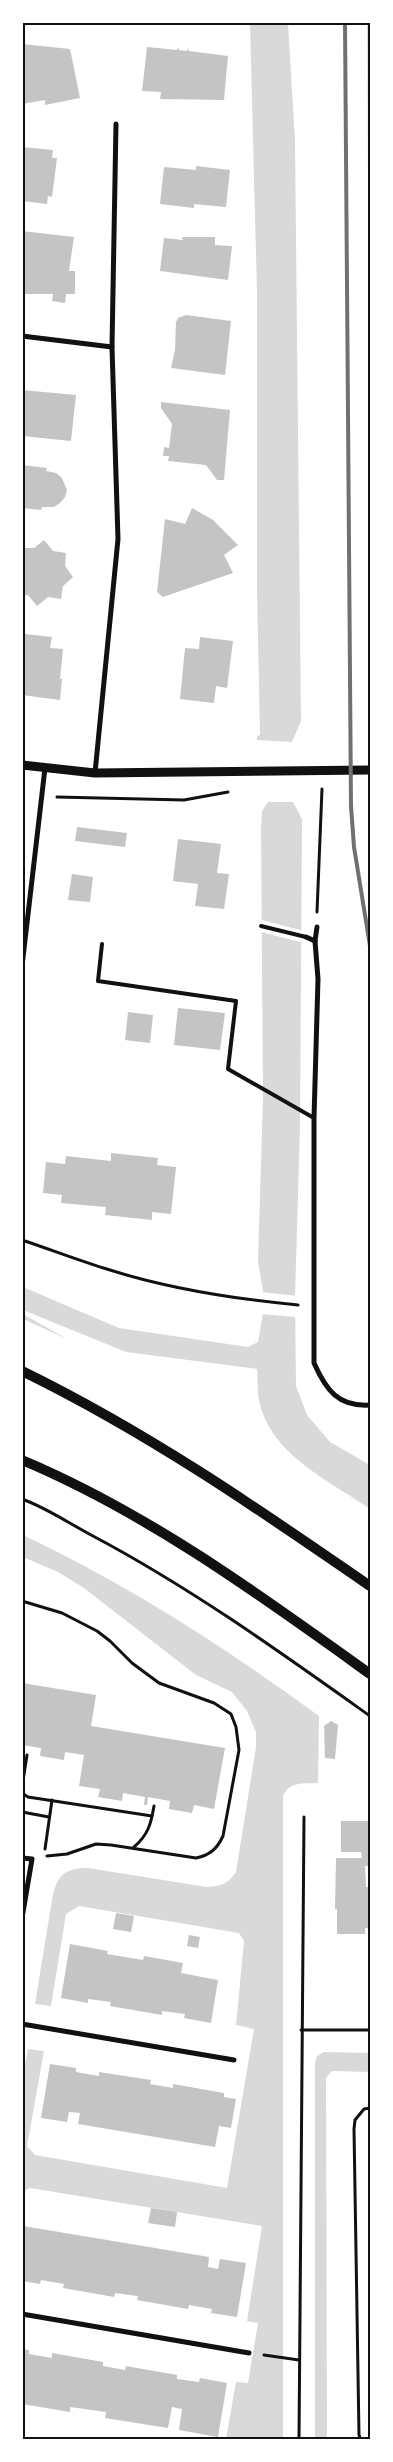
<svg xmlns="http://www.w3.org/2000/svg" width="393" height="2462" font-family="Merriweather,serif">
<style>
.water{fill:#d9d9d9}
.pier{fill:#fff}
.building{fill:#c4c4c4}
.lines{fill:none;stroke-linecap:round;stroke-linejoin:round}
.path{stroke:#111;stroke-width:3}
.service{stroke:#111;stroke-width:4}
.minor{stroke:#111;stroke-width:5}
.tertiary{stroke:#111;stroke-width:9}
.secondary{stroke:#111;stroke-width:10}
.rail{stroke:#707070;stroke-width:4}
.neatline{fill:none;stroke:#111;stroke-width:2}
</style>
<rect width="100%" height="100%" fill="#fff"/>
<g class="water">
<polygon points="250,23 288,23 295,141 301,721 292,742 257,740 257,736 260,735 257,588 257,294"/>
<polygon points="367,23 370,23 370,498"/>
<path d="M268,802H293L302,819L300,1126L295,1297L296,1386L307,1415L330,1442L370,1465V1509C329,1480 270,1455 259,1400C257,1390 258,1379 257,1369L126,1352L23,1310V1287L119,1328L248,1347L258,1342L263,1313V1291L258,1261L263,1098L261,829L262,811Z"/>
<polygon points="23,1314 67,1339 23,1319"/>
<path d="M23,1535C127,1584 226,1648 319,1716L318,1783C303,1784 290,1781 283,1796V2439H226L236,2382L248,2383L258,2323L247,2321L262,2226L30,2188L23,2191L22,2079L28,2049L44,2051L27,2146L35,2155L227,2188L254,2029L236,2025L244,1941L239,1933L79,1906L66,1914L51,2006L35,2004L53,1894C58,1874 67,1868 88,1868L207,1887C221,1886 228,1884 236,1872L256,1747V1732L247,1711L232,1692L196,1675L84,1588L58,1572L23,1557Z"/>
<polygon points="324,2052 370,2053 370,2072 332,2071 326,2078 327,2439 315,2440 315,2062 317,2056"/>
</g>
<g class="pier">
<polygon points="262,920 304,931 304,943 261,932"/>
<polygon points="260,1292 298,1296 298,1317 260,1314"/>
</g>
<g class="building">
<polygon points="22,44 70,49 80,98 45,105 45,100 22,104"/>
<polygon points="147,47 177,50 178,47 179,50 187,51 188,48 189,51 228,56 224,100 160,99 161,92 142,91"/>
<polygon points="22,147 53,150 52,158 57,158 52,197 48,196 47,204 22,201"/>
<polygon points="196,166 230,170 226,207 194,204 194,208 160,204 164,167 196,170"/>
<polygon points="22,231 74,237 69,271 75,271 75,294 66,294 65,303 52,301 53,294 22,294"/>
<polygon points="182,237 215,237 215,245 232,246 228,280 160,271 164,238 183,240"/>
<polygon points="186,315 231,321 225,375 171,368 175,350 176,322 178,318"/>
<polygon points="22,390 76,395 71,441 22,436"/>
<polygon points="161,402 230,410 224,480 217,480 206,465 168,461 169,456 163,456 164,447 169,448 172,424 161,408"/>
<polygon points="22,465 47,468 46,471 56,473 62,478 67,490 65,497 60,503 54,507 42,507 41,510 22,508"/>
<polygon points="192,508 213,520 238,545 224,555 233,573 163,597 157,592 165,519 185,524"/>
<polygon points="44,540 53,551 66,553 65,566 73,577 63,586 61,599 48,597 37,606 28,595 22,595 22,548 34,548"/>
<polygon points="25,634 52,637 50,648 63,649 60,679 62,679 60,700 22,695 22,645"/>
<polygon points="200,637 233,641 227,688 216,686 214,703 180,699 185,648 199,649"/>
<polygon points="77,827 127,833 125,847 75,841"/>
<polygon points="178,839 221,844 217,873 229,874 224,909 195,906 198,884 173,881"/>
<polygon points="72,874 93,877 90,902 68,900"/>
<polygon points="178,1008 225,1013 220,1050 174,1045"/>
<polygon points="128,1012 153,1015 150,1043 125,1040"/>
<polygon points="111,1153 158,1158 157,1165 176,1167 171,1214 152,1212 152,1220 105,1215 106,1207 61,1203 62,1195 43,1193 46,1162 65,1164 66,1156 111,1161"/>
<polygon points="22,1683 96,1695 91,1726 225,1748 214,1809 194,1805 192,1813 169,1809 170,1801 148,1797 147,1805 144,1805 145,1797 123,1793 122,1801 98,1797 100,1789 79,1786 84,1755 65,1752 64,1760 40,1756 41,1748 22,1745"/>
<polygon points="331,1721 338,1725 335,1759 325,1758 324,1726"/>
<polygon points="341,1821 370,1821 370,1866 365,1866 366,1887 370,1887 370,1928 365,1928 365,1934 337,1934 337,1909 335,1909 336,1858 362,1858 361,1852 341,1852"/>
<polygon points="116,1913 134,1916 131,1932 113,1929"/>
<polygon points="189,1935 200,1937 198,1948 187,1946"/>
<polygon points="70,1944 108,1951 107,1954 143,1960 144,1956 183,1963 181,1973 218,1980 211,2023 184,2018 185,2014 162,2011 162,2015 110,2006 111,2002 88,1999 88,2003 61,1998"/>
<polygon points="50,2064 76,2068 76,2072 87,2074 99,2076 99,2072 151,2080 150,2084 173,2088 173,2084 224,2093 224,2097 236,2099 231,2128 219,2126 215,2147 78,2124 80,2113 69,2112 67,2122 41,2118"/>
<polygon points="151,2208 177,2212 175,2227 148,2223"/>
<polygon points="23,2226 209,2257 208,2267 218,2269 220,2259 246,2263 237,2317 211,2313 212,2309 189,2305 188,2309 137,2300 138,2296 115,2293 114,2297 63,2288 64,2284 41,2280 40,2284 22,2281"/>
<polygon points="22,2349 29,2350 29,2354 52,2358 52,2353 103,2362 103,2366 125,2370 126,2366 177,2375 177,2379 199,2382 200,2378 227,2383 218,2437 179,2430 182,2409 172,2407 168,2428 105,2418 106,2412 70,2407 70,2412 22,2404"/>
</g>
<g class="lines">
<g class="path">
<polyline points="57,797 184,800 228,792"/>
<polyline points="317,912 322,789"/>
<path d="M22,1240C52,1250 80,1261 110,1270C170,1289 235,1299 298,1305"/>
<path d="M22,1499C47,1508 70,1524 93,1536C191,1588 280,1652 370,1716"/>
<path d="M22,1601L62,1613L97,1631L110,1641L132,1663L159,1683L214,1703L231,1714L236,1727L239,1750L223,1836C217,1849 210,1855 196,1858L111,1845L96,1844L67,1854L47,1856"/>
<polyline points="22,1787 27,1755"/>
<polyline points="22,1793 28,1797 152,1816"/>
<polyline points="22,1812 49,1817"/>
<path d="M134,1847C148,1835 151,1824 154,1806"/>
<polyline points="45,1849 52,1800"/>
<polyline points="301,2030 370,2030"/>
<polyline points="264,2355 299,2360"/>
<polyline points="299,2440 304,1817"/>
<polyline points="361,2440 359,2435 354,2129 355,2120 364,2109 370,2108"/>
</g>
<g class="service">
<polyline points="261,926 306,937"/>
<polyline points="102,944 98,981 236,1001 228,1069 314,1118"/>
</g>
<g class="minor">
<polyline points="22,336 112,347"/>
<polyline points="95,773 118,539 112,347 116,124"/>
<path d="M317,927L315,941L318,979L314,1118V1363C326,1390 338,1407 370,1405"/>
<polyline points="306,937 315,941"/>
<polyline points="22,966 45,768"/>
<polyline points="22,1858 32,1859 22,1918"/>
<polyline points="22,2024 234,2060"/>
<polyline points="22,2314 249,2353"/>
</g>
<polyline class="tertiary" points="22,765 95,773 370,770"/>
<g class="secondary">
<path d="M22,1371C147,1432 257,1508 370,1586"/>
<path d="M22,1460C148,1513 260,1595 370,1674"/>
</g>
<polyline class="rail" points="345,22 351,806 354,847 370,946"/>
</g>
<rect width="393" height="2462" fill="none" stroke="#ffffff" stroke-width="48"/>
<rect x="24" y="24" width="345" height="2414" class="neatline"/>
</svg>
